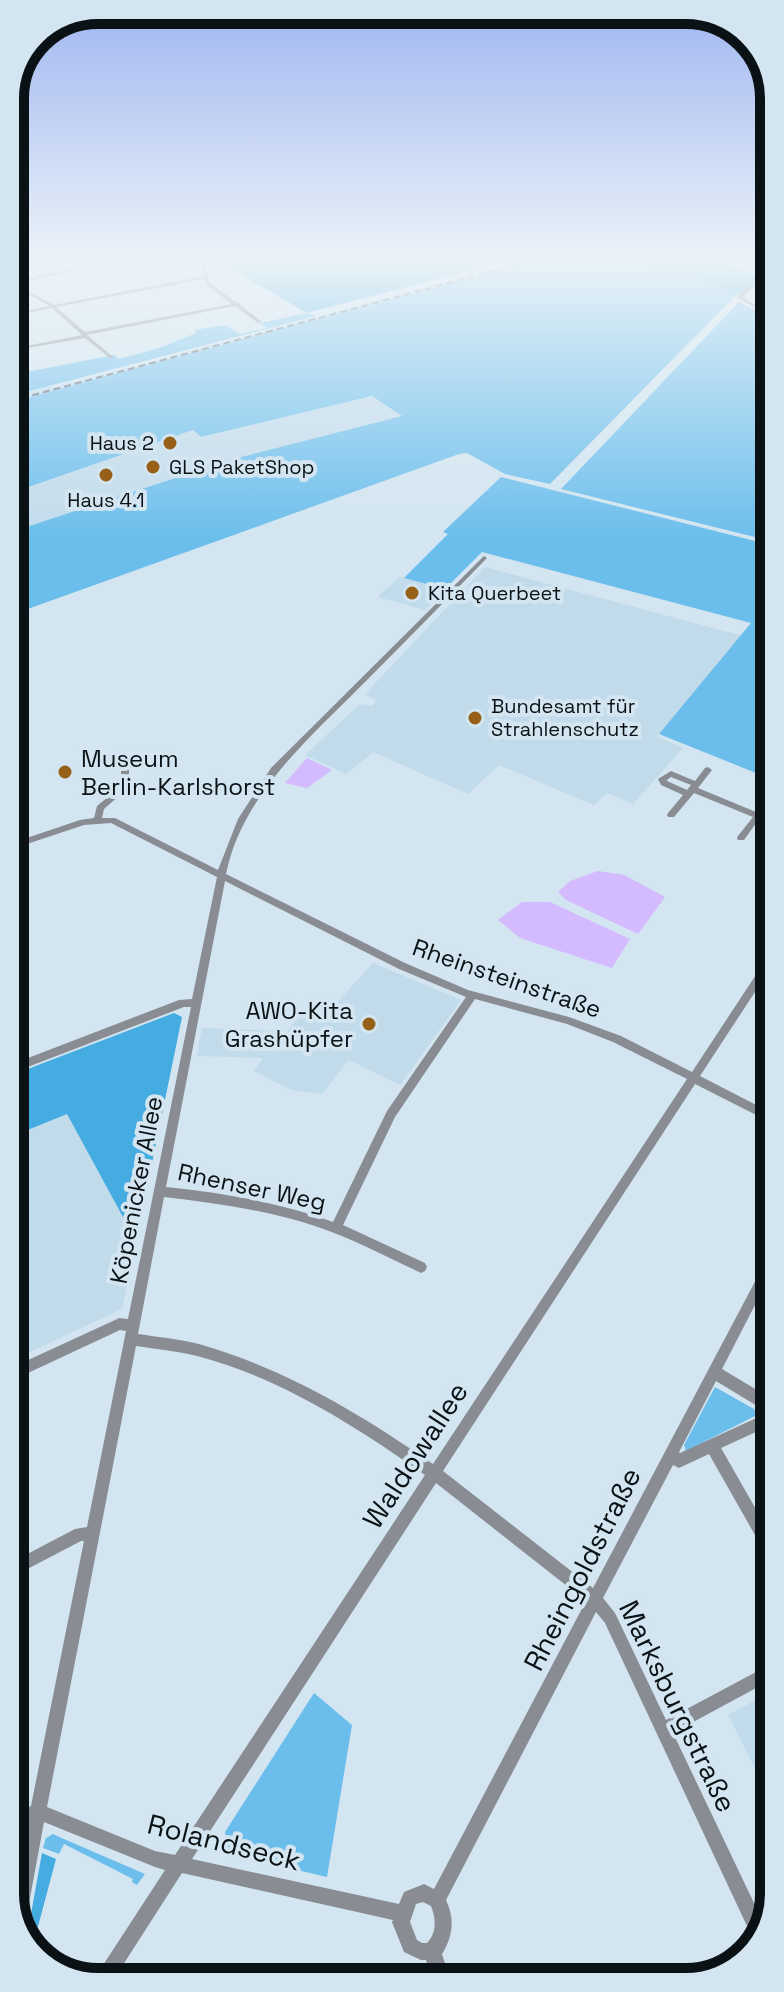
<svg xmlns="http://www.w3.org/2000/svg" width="784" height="1992" font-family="'Space Grotesk',sans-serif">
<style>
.built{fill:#c1dbeb}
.green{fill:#6bbeec}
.forest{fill:#45ace1}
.water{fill:#d4bafe}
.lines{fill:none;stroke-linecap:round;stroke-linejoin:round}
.minor{fill:#898c93;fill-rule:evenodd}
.major{fill:#424753;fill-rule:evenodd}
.rail{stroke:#556167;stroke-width:2;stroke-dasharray:7 4;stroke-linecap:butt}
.poi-dot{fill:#976019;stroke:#d2e5f0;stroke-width:3}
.labels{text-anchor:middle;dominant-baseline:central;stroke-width:8;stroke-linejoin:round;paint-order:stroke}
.far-poi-label{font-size:20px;fill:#0b1216;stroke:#d2e5f0;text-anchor:start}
.poi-label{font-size:24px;fill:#0b1216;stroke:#d2e5f0;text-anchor:start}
.street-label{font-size:24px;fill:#0b1216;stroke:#d2e5f0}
.near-street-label{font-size:28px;fill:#0b1216;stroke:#d2e5f0}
.rim{fill:none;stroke:#0b1216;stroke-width:10}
</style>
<rect width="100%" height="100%" fill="#d2e5f0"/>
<g class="built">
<polygon points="522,261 533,261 11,402 11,396 102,375"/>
<polygon points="372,396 403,417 230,460 19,529 11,522 11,492 193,430 201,437"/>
<polygon points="485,567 743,636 657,736 683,748 633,804 607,793 594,805 499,765 468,794 373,752 346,774 305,755 360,704 373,706 376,700 365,694"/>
<polygon points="400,577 445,589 425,610 378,597"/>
<polygon points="373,963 461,1000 400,1085 349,1060 322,1094 291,1090 254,1071 263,1058 197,1056 202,1028 287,1031 307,1007 324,1017"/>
<polygon points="67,1114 136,1241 122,1309 13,1360 13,1136"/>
<polygon points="773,1691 773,1692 774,1807 728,1715"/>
</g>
<g class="green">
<polygon points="533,261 646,261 658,268 674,267 735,296 550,484 505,474 467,453 459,454 11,615 11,522 20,529 230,460 402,416 372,396 201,437 193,430 11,493 11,402"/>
<polygon points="739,302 770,319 771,541 561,489"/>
<polygon points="307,313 316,316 11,396 11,375 114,355 119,359 159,348 196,333 195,330 225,325 240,334 267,328 260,323"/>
<polygon points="501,477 771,545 771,779 659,734 751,623 482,552 445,589 404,578 448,534 443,532"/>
<polygon points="715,1387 754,1409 757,1415 686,1451 684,1445"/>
<polygon points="314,1693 352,1725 327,1877 230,1854 225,1832"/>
<polygon points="53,1834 57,1836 145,1874 137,1885 132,1882 133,1879 64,1844 59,1854 43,1848 46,1838"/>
</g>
<g class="forest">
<polygon points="218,261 506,261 307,313"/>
<polygon points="646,261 716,261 769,280 735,296 674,267 658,268"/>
<polygon points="174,1013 182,1017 136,1241 67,1114 13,1136 12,1075"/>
<polygon points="42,1853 56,1859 36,1934 27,1936"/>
</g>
<g class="water">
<polygon points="307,758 332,770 307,788 285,783"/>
<polygon points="598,871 624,875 665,897 638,934 566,900 558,892 570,881"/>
<polygon points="522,902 550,902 630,939 612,968 520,938 498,920"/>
</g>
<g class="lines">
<g class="minor">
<path d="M109,261H116L16,284L54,305L204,276L201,261H205L210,283L237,303H240V305L262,322L258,323L235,306L87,335L113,357L111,359L85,338L11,351V349L82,335L52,308L11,316V314L50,306L11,285V282ZM205,279L206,285L232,304L85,332L56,307Z"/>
<polygon points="770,280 770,282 751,289 742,297 770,314 770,317 737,297 747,287"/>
<path d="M484,556L487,558L486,559C446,600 406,641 365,682C311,737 242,794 226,874L405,963L468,990L569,1017L621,1036L692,1072L769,955H772V966L700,1076L772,1113V1123L695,1084L443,1471L593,1588L768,1257L772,1256V1272L722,1369L772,1399L773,1424L721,1448L773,1539V1560L768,1558L709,1454L679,1468L673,1465L603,1598L615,1613L666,1720L773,1663V1679L673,1733L764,1924L758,1943L754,1941L605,1623L596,1612L446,1900C455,1919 453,1936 442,1954L450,1979H432L426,1960H421L404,1952L392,1922L393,1920L182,1873L112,1982H92L165,1870L155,1867L44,1822L25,1925L22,1931L15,1922L14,1889L27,1824L14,1830V1813L31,1806L84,1541H81L14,1576V1561L75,1529L87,1527L126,1331L120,1330L13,1380V1367L115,1320L119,1318L128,1319L191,1007H184L12,1073V1064L18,1062L12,1037V1008L17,1012L28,1058L179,1000L192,999L217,877L111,823L84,825L12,849V843L80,820L94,818L97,806L121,786V756L125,754L129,756V787L104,809L102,818H115L218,870L238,819L271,768ZM225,881L399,969L466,997L387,1111L333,1222C279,1202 223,1193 166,1187ZM475,999L567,1024L613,1042L687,1079L433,1464C359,1413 286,1369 199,1344C179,1339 158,1337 138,1334L164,1197C215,1203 267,1210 315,1226C351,1238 383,1255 417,1271L421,1273L425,1271L427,1267L425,1263L343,1225L395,1117ZM136,1346C156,1349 177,1351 197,1356C281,1378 355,1426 425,1475L175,1855L155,1851L47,1807ZM716,1381L762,1409L765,1414L680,1453L679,1452ZM436,1483L586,1601L434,1889L424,1884L404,1892L399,1904L192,1859ZM423,1902L431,1906C436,1918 437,1933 427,1943H422L417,1940L410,1922L416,1904Z"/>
<path d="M708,767L712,770L698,788L756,812L768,796L771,795V804L763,815L771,818V824L759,819L744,840H738L737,838L738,836L753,817L694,793L674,817H668L667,815L668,813L683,795L661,785L658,779L671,771L695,781L705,768ZM671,777L691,785L687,790L667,781V780Z"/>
</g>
<polygon class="major" points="32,261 11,266 11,262"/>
<polyline class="rail" points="11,401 530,261"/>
</g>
<linearGradient id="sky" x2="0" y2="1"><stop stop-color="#a0b6f1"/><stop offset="0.48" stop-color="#ebf3f8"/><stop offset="1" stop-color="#ebf3f8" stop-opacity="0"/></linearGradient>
<rect width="784" height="540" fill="url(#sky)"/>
<g class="poi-dot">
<circle cx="170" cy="443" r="8"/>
<circle cx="153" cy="467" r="8"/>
<circle cx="106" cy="475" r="8"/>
<circle cx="412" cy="593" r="8"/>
<circle cx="475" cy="718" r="8"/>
<circle cx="65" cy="772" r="8"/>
<circle cx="369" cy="1024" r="8"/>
</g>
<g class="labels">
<g class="far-poi-label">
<text x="154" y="443" text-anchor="end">Haus 2</text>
<text x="169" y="467">GLS PaketShop</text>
<text x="106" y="500" text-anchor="middle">Haus 4.1</text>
<text x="428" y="593">Kita Querbeet</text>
<text x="491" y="706">Bundesamt für<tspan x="491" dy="23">Strahlenschutz</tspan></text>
</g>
<g class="poi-label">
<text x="81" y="758">Museum<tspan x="81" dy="28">Berlin-Karlshorst</tspan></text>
<text x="353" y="1010" text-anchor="end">AWO-Kita<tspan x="353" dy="28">Grashüpfer</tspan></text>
</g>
<g class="street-label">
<text transform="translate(507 978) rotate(19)">Rheinsteinstraße</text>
<text transform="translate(252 1187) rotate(12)">Rhenser Weg</text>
<text transform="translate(136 1190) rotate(-79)">Köpenicker Allee</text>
</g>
<g class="near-street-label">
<text transform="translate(415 1455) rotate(-57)">Waldowallee</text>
<text transform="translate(582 1569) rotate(-63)">Rheingoldstraße</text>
<text transform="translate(678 1706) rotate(64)">Marksburgstraße</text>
<text transform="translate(224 1842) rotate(14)">Rolandseck</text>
</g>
</g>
<path d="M0 0H784V1992H0ZM98 24H686A74 74 0 0 1 760 98V1894A74 74 0 0 1 686 1968H98A74 74 0 0 1 24 1894V98A74 74 0 0 1 98 24Z" fill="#d2e5f0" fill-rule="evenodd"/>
<path class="rim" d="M98 24H686A74 74 0 0 1 760 98V1894A74 74 0 0 1 686 1968H98A74 74 0 0 1 24 1894V98A74 74 0 0 1 98 24Z"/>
</svg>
